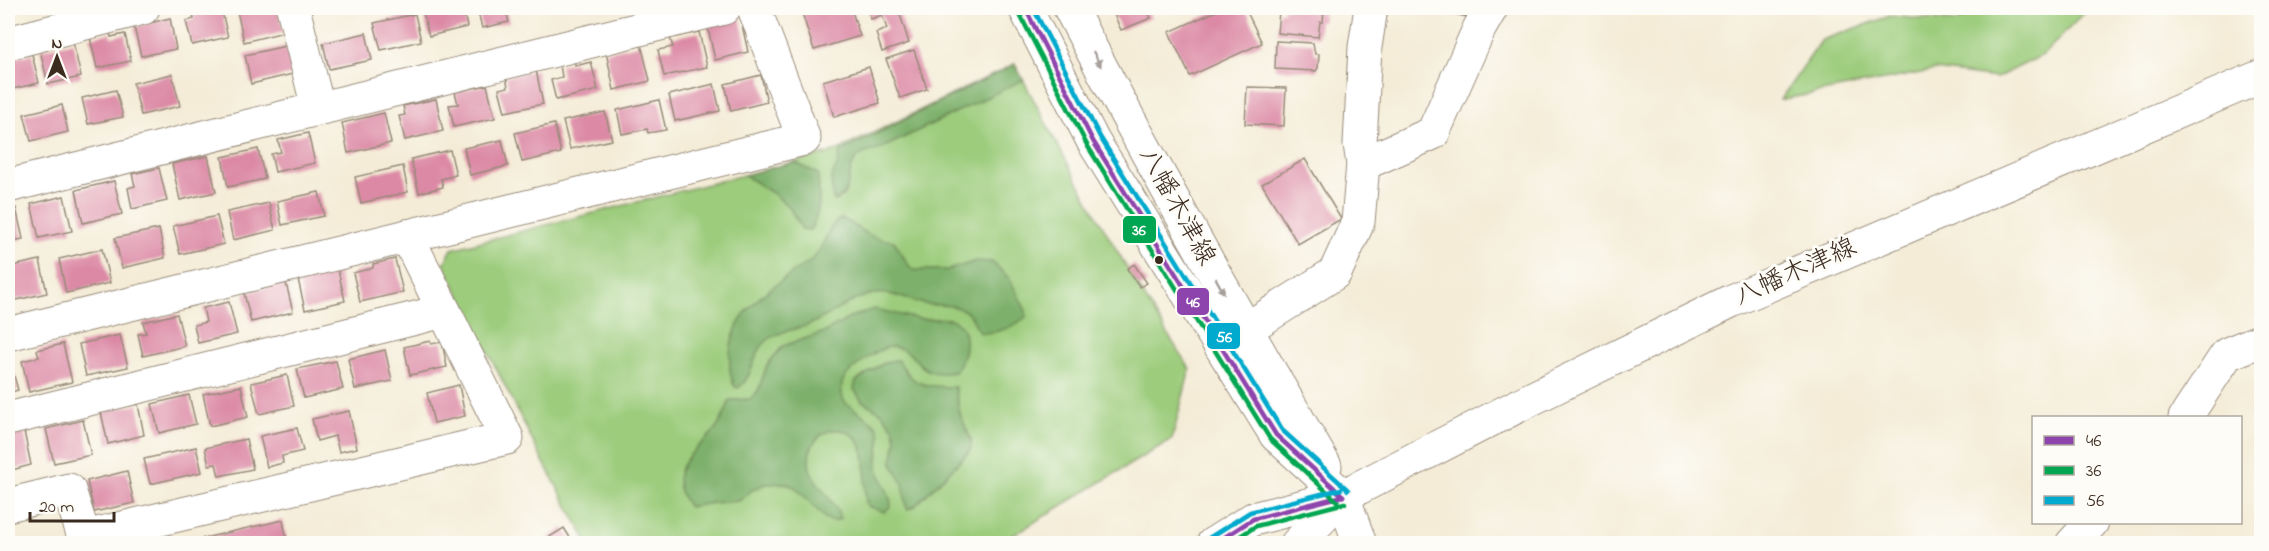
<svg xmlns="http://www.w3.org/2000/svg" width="2269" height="551" font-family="'Indie Flower','Klee One',sans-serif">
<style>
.green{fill:#9ccc7b;stroke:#6c7b4c;stroke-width:1.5}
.forest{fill:#7db06b;stroke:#5c6d44;stroke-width:1.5}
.building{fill:#dc89a5}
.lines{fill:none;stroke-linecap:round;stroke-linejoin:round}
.minor-casing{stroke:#988b7a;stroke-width:35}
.major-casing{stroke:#988b7a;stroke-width:35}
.minor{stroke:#fff;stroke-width:33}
.major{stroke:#fff;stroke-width:33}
.bus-1-casing{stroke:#fdfcf7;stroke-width:9}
.bus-2-casing{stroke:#fdfcf7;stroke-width:9}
.bus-3-casing{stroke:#fdfcf7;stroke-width:9}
.bus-1{stroke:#8e44ad;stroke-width:4.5}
.bus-2{stroke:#00a651;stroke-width:4.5}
.bus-3{stroke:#00a9ce;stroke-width:4.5}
.oneway{fill:#a79f9a}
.bus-dot{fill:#3b2a1e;stroke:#fdfcf7;stroke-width:2}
.labels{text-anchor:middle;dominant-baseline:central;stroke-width:6;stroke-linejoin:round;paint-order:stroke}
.street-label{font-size:26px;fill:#3b2a1e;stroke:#fdfcf7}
.line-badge{stroke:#fdfcf7;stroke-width:2}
.badge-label{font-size:16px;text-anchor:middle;font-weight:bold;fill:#fff}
</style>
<rect width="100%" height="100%" fill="#fdfcf7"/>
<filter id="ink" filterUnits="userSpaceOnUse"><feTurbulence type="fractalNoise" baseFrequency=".0167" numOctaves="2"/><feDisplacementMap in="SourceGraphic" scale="12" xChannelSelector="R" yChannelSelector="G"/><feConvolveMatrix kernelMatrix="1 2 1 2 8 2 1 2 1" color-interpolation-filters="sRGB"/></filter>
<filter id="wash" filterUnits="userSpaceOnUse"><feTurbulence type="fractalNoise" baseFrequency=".008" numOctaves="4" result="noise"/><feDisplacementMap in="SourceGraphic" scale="24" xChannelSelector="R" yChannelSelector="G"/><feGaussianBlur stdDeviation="1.35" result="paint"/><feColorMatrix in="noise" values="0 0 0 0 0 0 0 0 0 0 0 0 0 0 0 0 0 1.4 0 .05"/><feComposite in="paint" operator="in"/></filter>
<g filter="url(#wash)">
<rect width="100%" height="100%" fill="#f4ecd7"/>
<g class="green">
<polygon points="1982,8 2089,8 2043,55 1996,78 1936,70 1780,100 1822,40 1890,16 1956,22"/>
<path d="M1015,64C1069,169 1126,271 1190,369L1172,439L1000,543H588L538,452L444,264L452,249L834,152Z"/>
</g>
<g class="forest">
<path d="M1015,64L1023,80L880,149C875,151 866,152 861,155C843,167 856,189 836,201L833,199L831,178L837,166L840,152Z"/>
<path d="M794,162L818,174C819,195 822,211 810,230L802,229L789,207L774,194L744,175Z"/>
<path d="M839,219C849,219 852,225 861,230C871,237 882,240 894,241L909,266L914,270H948L976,261L992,262L1009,278L1026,311V317C1012,328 998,333 981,333C975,328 975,320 969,314C956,302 940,307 925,304C913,302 901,296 889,294C860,290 837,312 813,323C799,330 782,329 769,339C752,351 754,377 738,388L735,387C729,376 729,359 731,346C738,308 766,292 795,271C801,267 809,263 814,258C824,247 827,227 839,219Z"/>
<path d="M874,309C890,312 906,317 921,319C930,320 941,317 950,319C973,326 966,358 955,372C913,379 923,352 894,347C881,345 846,371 842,383C841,389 842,396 844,401C852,410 873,419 878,428C884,439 876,454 878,466C879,481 891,491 891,506L884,512L867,506C862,487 870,465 861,446C846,416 807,431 809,463C811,485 836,498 840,519L833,522L825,518L796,488L786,483L765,484L752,490L739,501L712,503L689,507C661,471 693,454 715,430C722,422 726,410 730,400L750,399L758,391L767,365L783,346L825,332L853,316Z"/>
<path d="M897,360C903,365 906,373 912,378C923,388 942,386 955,387L960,414L971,440V448L968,453L915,506L908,509L906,506L903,484L892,463L896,440L894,429L882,413L862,401L854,389L856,381C870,373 881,361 897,360Z"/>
</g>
<g id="blocks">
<g class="building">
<polygon points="221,8 228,37 192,45 186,21 194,19 193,15"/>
<polygon points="249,8 278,8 284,32 244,42 237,11"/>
<polygon points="429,8 463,8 467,27 429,36 422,9"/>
<polygon points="477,8 512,8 506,10 509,22 482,28"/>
<polygon points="821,8 851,8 860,36 814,50 802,13"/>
<polygon points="867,8 898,8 909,43 882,52 876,33 887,29 882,15 871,19"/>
<polygon points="1118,8 1146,8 1151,18 1121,30 1112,10"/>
<polygon points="1223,8 1245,8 1262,43 1190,76 1169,32"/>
<polygon points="1283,8 1324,10 1323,22 1320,22 1318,37 1277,33 1279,12 1283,12"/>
<polygon points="1451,8 1474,8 1472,18 1450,13"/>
<polygon points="415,14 421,41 381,50 374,23"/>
<polygon points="740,16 748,52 715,60 707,24"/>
<polygon points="170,18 176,49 141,56 134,27"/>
<polygon points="699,32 707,67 664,76 658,50 673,47 670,38"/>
<polygon points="110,33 111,37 125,34 131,61 97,68 90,37"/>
<polygon points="366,33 372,60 329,69 323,43"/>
<polygon points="1276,41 1313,43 1315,54 1319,54 1318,68 1316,71 1275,69"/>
<polygon points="73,42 81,77 48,84 40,50"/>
<polygon points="641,44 650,81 614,90 606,52"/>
<polygon points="286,46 293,74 251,84 245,55"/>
<polygon points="914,50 927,89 900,98 886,59"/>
<polygon points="32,54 39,83 8,90 8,59"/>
<polygon points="575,62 575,66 591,62 598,90 556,100 551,80 562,77 560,65"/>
<polygon points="869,67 880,103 834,117 823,81"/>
<polygon points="536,70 543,104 505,112 499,89 508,87 506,77"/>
<polygon points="172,74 180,106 141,115 133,83"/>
<polygon points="761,75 767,102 731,111 725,84"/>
<polygon points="714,84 720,111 675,121 669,95"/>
<polygon points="487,85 495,118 454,127 449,105 458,104 455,92"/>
<polygon points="1247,87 1286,88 1284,126 1245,124"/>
<polygon points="116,90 123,117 88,124 82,98"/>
<polygon points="436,99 443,131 405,140 399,116 405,115 403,106"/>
<polygon points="659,100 666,130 648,133 647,129 622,134 617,110"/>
<polygon points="62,105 68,132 31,141 24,114"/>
<polygon points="605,112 612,140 570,149 563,121"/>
<polygon points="384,113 391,143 348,153 342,123"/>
<polygon points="554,124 561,153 522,162 515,133"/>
<polygon points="308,133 315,163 275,172 271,154 281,152 278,140"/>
<polygon points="502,140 508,166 470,175 464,148"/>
<polygon points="258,149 265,179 228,187 222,157"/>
<polygon points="450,150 456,175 441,179 443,187 419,193 411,159"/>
<polygon points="208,156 216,192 180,200 172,164"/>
<polygon points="1305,159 1341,219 1298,244 1262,184"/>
<polygon points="403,166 408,192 361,203 355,177"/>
<polygon points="159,168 167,201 132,209 128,188 135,186 132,174"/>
<polygon points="114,181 122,214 83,223 76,190"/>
<polygon points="319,192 324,216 282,225 277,201"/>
<polygon points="64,196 72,231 39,238 31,204"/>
<polygon points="269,203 275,230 233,240 227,212"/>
<polygon points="16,208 23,239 8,242 8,210"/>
<polygon points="217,216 224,244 180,254 173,226"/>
<polygon points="159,229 165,258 122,268 115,238"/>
<polygon points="102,249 110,283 66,293 59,259"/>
<polygon points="395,259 403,292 360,302 353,273 373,268 373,264"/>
<polygon points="40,260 47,293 8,302 8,267"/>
<polygon points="1134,264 1147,283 1140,287 1127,269"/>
<polygon points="338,270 345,301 305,310 298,279"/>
<polygon points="286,283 293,312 251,322 244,293"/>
<polygon points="229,302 237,334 198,343 194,325 206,322 203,308"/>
<polygon points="177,314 185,346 143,356 138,334 146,333 143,322"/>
<polygon points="120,335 128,367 86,376 79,344"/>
<polygon points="430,341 431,344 442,342 447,367 410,375 404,347"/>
<polygon points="63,344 72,382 29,392 22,361 39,357 37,350"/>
<polygon points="385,350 392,381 355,389 348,359"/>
<polygon points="336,361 343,389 304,398 297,369"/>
<polygon points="11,365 18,390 8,393 8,366"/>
<polygon points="287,375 294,406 259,414 251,383"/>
<polygon points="459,385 465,416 434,423 427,393"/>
<polygon points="241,386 248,417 210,426 203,394"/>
<polygon points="189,395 196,424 159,433 152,404"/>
<polygon points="138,404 144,435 108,444 101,412"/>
<polygon points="349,411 357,448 339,452 335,436 317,441 312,419"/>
<polygon points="83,420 91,455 54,463 46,429"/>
<polygon points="297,428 303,451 282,456 283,463 267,467 260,436"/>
<polygon points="24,431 31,465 8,471 8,435"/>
<polygon points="246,439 253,469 219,476 216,464 209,465 205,448"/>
<polygon points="196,447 202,472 150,484 144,459"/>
<polygon points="127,471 134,503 94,512 87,481"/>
<polygon points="283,520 287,541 276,544 178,544"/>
<polygon points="564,528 574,544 538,544"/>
</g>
</g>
</g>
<g filter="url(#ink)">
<use href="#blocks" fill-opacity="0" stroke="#988b7a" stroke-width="1.5"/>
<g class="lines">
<defs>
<g id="minor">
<polyline points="293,8 318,108"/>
<polyline points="8,43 143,8"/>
<polyline points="1363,164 1433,133 1479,29 1491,8"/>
<polyline points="8,186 724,8"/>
<polyline points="1245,330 1335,273 1358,222 1363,164 1360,144 1365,47 1371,8"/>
<polyline points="8,334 804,139 754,8"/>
<polyline points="2185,418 2227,354 2262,340"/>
<polyline points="8,419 444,311"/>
<polyline points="1343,496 1360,544"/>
<polyline points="8,505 69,490 84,537 507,438 407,236"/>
<polyline points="2072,544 2092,522"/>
</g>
<g id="major">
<polyline points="1025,8 1093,141 1276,435 1343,496"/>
<path d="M1070,8C1150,163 1237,315 1325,466"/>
<polyline points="1213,544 1253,519 1343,496 1529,400 1731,301 2262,76"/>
<polyline points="1297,544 1343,496"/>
</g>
</defs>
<use href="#minor" class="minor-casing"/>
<use href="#major" class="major-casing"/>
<use href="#minor" class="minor"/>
<use href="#major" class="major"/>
<defs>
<g id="bus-1">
<polyline points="1025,8 1093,141 1276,435 1343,496"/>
<polyline points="1214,544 1253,519 1343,496"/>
</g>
<g id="bus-2">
<polyline points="1018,11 1087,145 1270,439 1338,502"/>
<polyline points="1228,544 1256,526 1345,503"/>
</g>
<g id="bus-3">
<polyline points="1033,8 1100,137 1282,430 1348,490"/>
<polyline points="1209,538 1250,512 1341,489"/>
</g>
</defs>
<use href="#bus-1" class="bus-1-casing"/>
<use href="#bus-2" class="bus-2-casing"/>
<use href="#bus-3" class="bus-3-casing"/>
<use href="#bus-1" class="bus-1"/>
<use href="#bus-2" class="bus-2"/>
<use href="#bus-3" class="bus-3"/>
</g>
<defs><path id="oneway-solid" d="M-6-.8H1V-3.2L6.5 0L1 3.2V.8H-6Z" transform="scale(1.5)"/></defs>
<g class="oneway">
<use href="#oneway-solid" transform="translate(1097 59) rotate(63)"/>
<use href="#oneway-solid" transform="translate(1220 286) rotate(61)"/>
</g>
</g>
<circle class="bus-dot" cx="1159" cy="260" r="5"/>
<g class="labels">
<g class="street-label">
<text transform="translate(1176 207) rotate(61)">八幡木津線</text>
<text transform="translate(1796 273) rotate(-24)">八幡木津線</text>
</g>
</g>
<g class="line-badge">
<rect x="1122" y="215" width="35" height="29" rx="6" fill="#00a651"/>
<rect x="1176" y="287" width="34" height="29" rx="6" fill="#8e44ad"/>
<rect x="1206" y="322" width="35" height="28" rx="6" fill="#00a9ce"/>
</g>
<g class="badge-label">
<text x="1139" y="235">36</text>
<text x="1193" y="307">46</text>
<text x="1224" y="342">56</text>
</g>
<rect width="2269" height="551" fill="none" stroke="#fdfcf7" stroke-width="30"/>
<rect x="2032" y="416" width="210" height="108" fill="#fdfcf7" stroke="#afa8a0" stroke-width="1.5"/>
<rect x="2044" y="436" width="30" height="9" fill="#8e44ad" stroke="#afa8a0" stroke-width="1.5"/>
<text x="2086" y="446" font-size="18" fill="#3b2a1e">46</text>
<rect x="2044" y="466" width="30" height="9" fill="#00a651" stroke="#afa8a0" stroke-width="1.5"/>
<text x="2086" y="476" font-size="18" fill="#3b2a1e">36</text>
<rect x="2044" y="496" width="30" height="9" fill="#00a9ce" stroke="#afa8a0" stroke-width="1.5"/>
<text x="2086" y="506" font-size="18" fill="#3b2a1e">56</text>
<g transform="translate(57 57)" stroke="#fdfcf7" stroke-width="4.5" paint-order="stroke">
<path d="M0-4.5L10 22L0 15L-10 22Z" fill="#3b2a1e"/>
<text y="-9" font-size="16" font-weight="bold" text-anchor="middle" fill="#3b2a1e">N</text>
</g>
<path d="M30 512v9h84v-9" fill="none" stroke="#3b2a1e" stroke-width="3"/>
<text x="39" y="512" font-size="18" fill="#3b2a1e" stroke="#fdfcf7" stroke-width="4.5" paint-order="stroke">20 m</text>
</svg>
